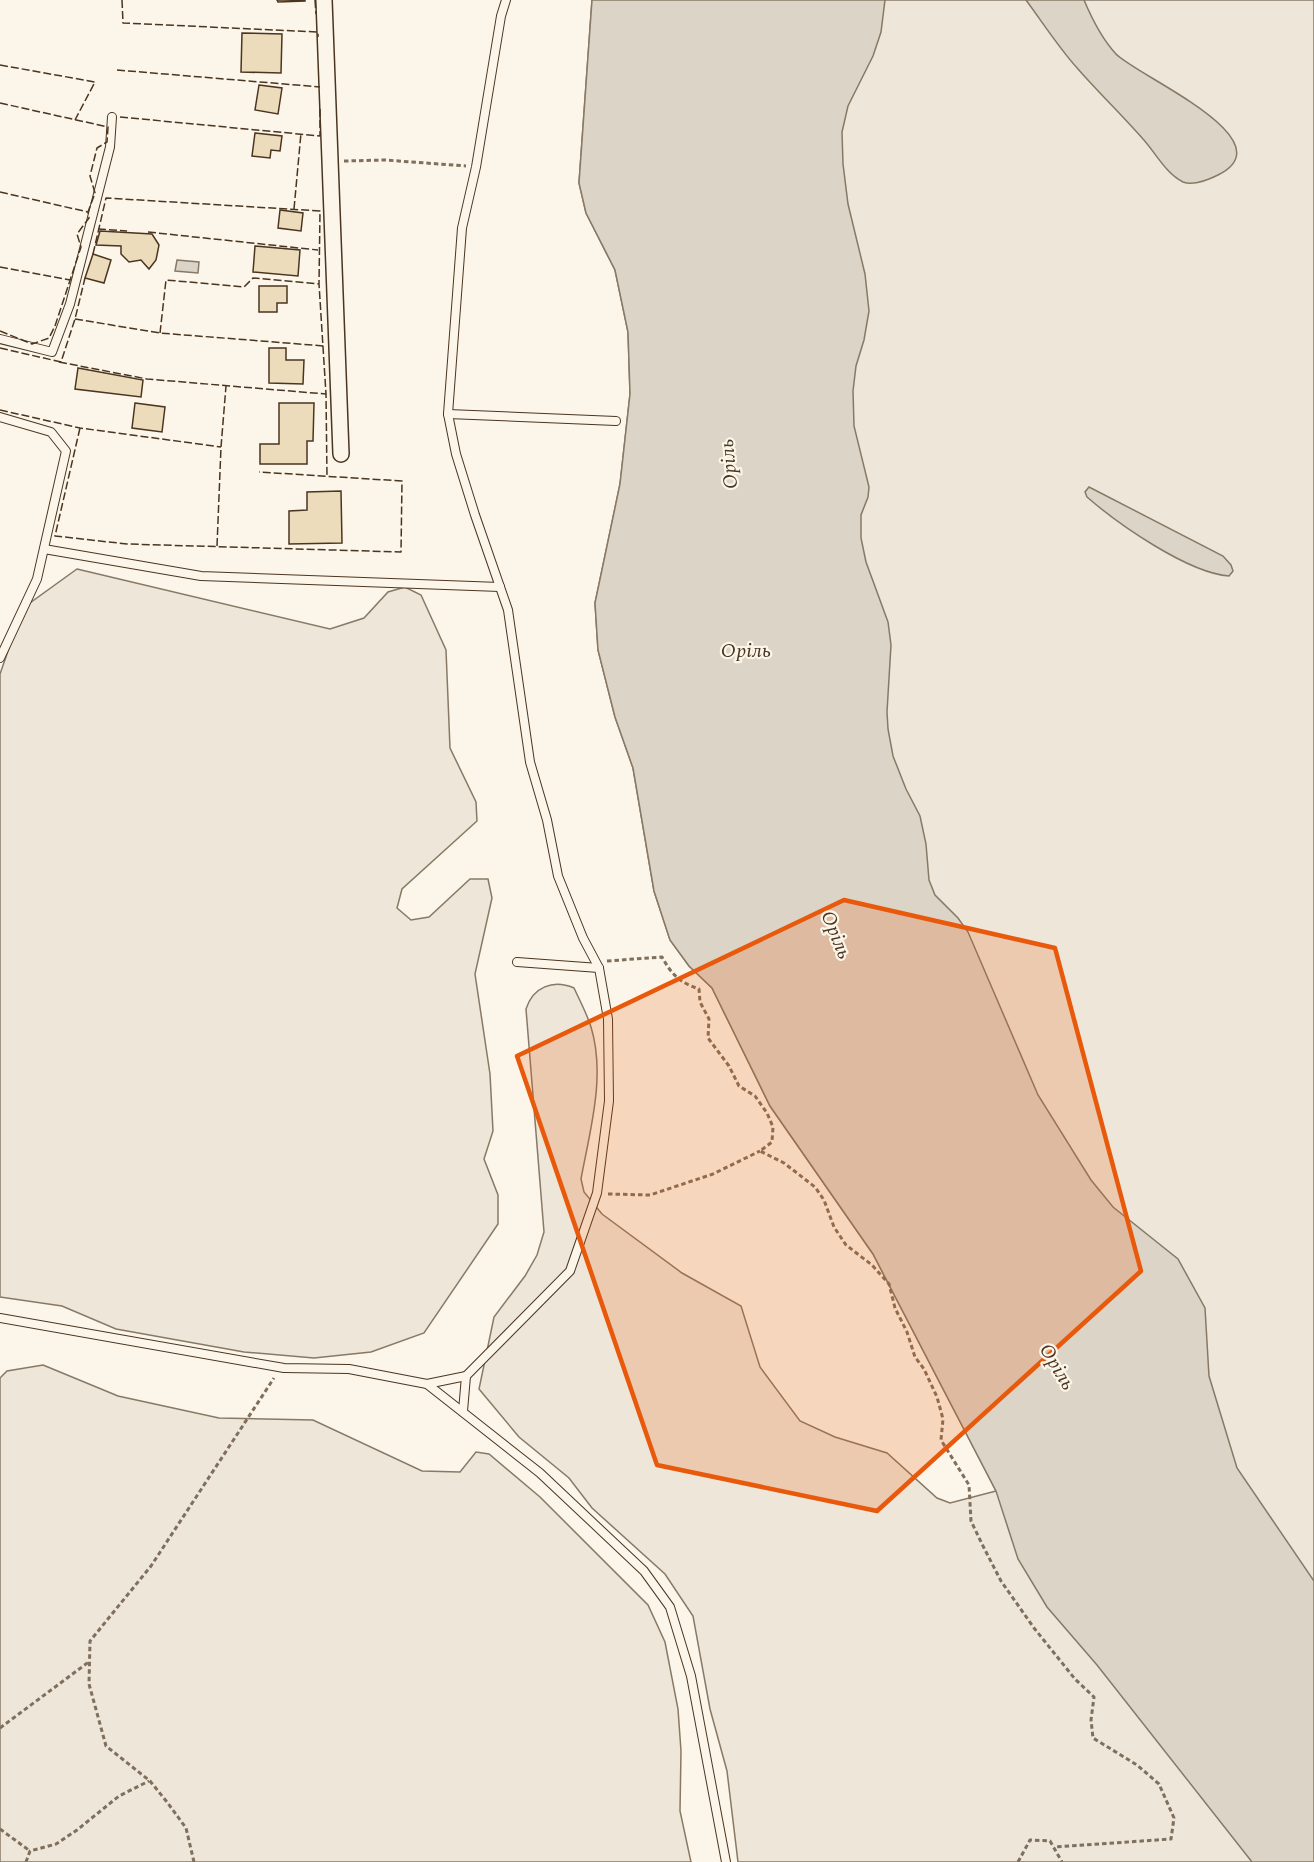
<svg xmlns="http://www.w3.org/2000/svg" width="1314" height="1862" font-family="Spectral,serif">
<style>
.green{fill:#ede6d9;stroke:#887966;stroke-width:1.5}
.water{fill:#dcd4c6;stroke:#887966;stroke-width:1.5}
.building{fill:#ecdcbc;stroke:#4a3520;stroke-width:1.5}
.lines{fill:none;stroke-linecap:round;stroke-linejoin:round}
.service-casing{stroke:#4a3520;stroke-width:10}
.minor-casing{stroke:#4a3520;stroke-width:18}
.path{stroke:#7f6f5c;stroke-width:3;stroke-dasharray:4.5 3;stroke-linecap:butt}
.service{stroke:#fbf6e9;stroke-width:8}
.minor{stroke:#fbf6e9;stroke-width:15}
.fence{stroke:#4a3520;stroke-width:1.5;stroke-dasharray:8 3;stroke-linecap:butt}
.marked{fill:#e8590c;fill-opacity:0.2;stroke:#e8590c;stroke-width:4.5;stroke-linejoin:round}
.labels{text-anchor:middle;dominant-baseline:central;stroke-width:4.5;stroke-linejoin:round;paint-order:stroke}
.water-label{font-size:20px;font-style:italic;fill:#4a3520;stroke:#fbf6e9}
</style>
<rect width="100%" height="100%" fill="#fbf6e9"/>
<g class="green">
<path d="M592,0H1314V1862H738L727,1771L710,1709L693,1616L665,1574L592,1508L569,1478L519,1437L479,1389L494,1317L525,1276L537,1255L544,1232L526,1009C533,987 553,979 574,988C580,1001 587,1014 591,1027C606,1076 590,1130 581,1179L584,1192L602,1214L682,1273L741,1306L760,1367L800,1421L835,1437L887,1453L937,1498L950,1503L996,1491L873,1254L770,1106L712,988L689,966L670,940L654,891L633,768L615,717L598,650L595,603L620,484L630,394L628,332L615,270L586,213L579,183Z"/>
<polygon points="77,569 330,629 364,618 388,592 405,587 421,595 446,650 450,748 476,802 477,821 402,889 397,908 411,920 429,917 470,879 488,879 492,898 475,974 490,1074 493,1131 484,1159 498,1195 498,1224 424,1333 371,1352 314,1358 244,1352 116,1329 62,1306 0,1297 0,674 23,608"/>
<polygon points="43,1365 118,1396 219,1418 313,1420 422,1471 460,1472 476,1452 489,1454 540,1497 648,1605 665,1642 678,1709 681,1751 680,1811 691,1862 0,1862 0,1378 7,1371"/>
</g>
<g class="water">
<polygon points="592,0 885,0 881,32 873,56 848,106 842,132 843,164 848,204 865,274 869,311 864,340 856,366 853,391 854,426 869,487 868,497 861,515 861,538 866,562 888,622 891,645 887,712 888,729 893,756 906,789 920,816 926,844 929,880 935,895 958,918 968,932 1038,1095 1091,1180 1113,1207 1178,1259 1205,1308 1209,1376 1237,1468 1314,1581 1314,1862 1252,1862 1097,1665 1047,1607 1018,1559 996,1491 873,1254 770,1106 712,988 689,966 670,940 654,891 633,768 615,717 598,650 595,603 620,484 630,394 628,332 615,270 586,213 579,183"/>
<path d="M1026,0H1084C1092,19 1102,39 1116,54C1137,76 1289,140 1218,175C1208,180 1194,186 1183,182C1166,174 1155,152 1143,139C1122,115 1099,93 1078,69C1059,48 1043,23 1026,0Z"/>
<polygon points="177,260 199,262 198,273 175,271"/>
<path d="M1089,487L1223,556L1231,565L1233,571L1229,576C1188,573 1118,524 1087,497L1085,492Z"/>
</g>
<g class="building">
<polygon points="277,0 305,0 305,1 278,2"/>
<polygon points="242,33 282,34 281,73 241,72"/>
<polygon points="259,85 282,88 278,114 255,110"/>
<polygon points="255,133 282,136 280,151 271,150 270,158 252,156"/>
<polygon points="280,210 303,213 301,231 278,228"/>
<polygon points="100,231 152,234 159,245 156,260 149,269 141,260 129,262 121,254 121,246 96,245"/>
<polygon points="255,246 300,250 298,276 253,272"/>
<polygon points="93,254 111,260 104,283 85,278"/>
<polygon points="259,286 287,286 287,303 277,303 277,312 259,312"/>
<polygon points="269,348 286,348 286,360 304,360 303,384 269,383"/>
<polygon points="78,368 143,380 141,397 75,389"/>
<polygon points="135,403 165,407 162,432 132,428"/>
<polygon points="279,403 314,403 313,441 307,441 307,464 260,464 260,444 279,444"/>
<polygon points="341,491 342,543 289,544 289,511 307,510 307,492"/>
</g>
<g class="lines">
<defs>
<g id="service">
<polyline points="0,339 52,352 70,304 110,147 112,117"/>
<polyline points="448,414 616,421"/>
<polyline points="0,417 51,432 66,451 37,579 0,658"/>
<polyline points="44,549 201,576 500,587"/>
<polyline points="517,962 599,968"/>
<polyline points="0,1318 284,1368 349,1369 427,1384 540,1473 644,1571 670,1607 691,1676 726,1862"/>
<polyline points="427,1384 466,1376"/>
<polyline points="463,1411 466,1376 570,1271 597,1193 609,1101 608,1019 599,968 583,938 558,876 547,820 530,762 508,610 475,515 456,454 448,414 462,228 476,167 501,16 506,0"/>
</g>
<polyline id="minor" points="324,0 341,454"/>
</defs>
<use href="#service" class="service-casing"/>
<use href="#minor" class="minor-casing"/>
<g class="path">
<polyline points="344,161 385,160 466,166"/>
<path d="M607,961L662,957C672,975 679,982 699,989L700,1002L709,1019L708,1038L729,1066L739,1086L755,1096L767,1113L773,1127L772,1142L760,1151L784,1163L815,1187L824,1200L834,1227L846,1245L872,1265L889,1284L895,1308L907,1332L915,1357L924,1369L937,1397L943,1419L941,1440L969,1485L971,1521L984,1548L1001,1581L1034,1628L1075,1679L1094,1697L1091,1720L1093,1738L1137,1765L1159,1784L1174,1818L1171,1839L1054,1847"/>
<polyline points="608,1194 650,1195 713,1174 760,1151"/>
<polyline points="0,1728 90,1661"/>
<polyline points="0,1829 30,1851"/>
<polyline points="26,1862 30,1851 56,1844 77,1830 119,1796 149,1781"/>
<polyline points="194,1862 186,1828 167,1802 150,1781 106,1746 89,1684 90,1641 151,1566 274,1378"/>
<polyline points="1018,1862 1030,1840 1050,1841 1062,1862"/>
</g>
<use href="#service" class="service"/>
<use href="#minor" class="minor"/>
<g class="fence">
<polyline points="122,0 123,23 318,32 318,37"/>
<polyline points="315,0 316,14"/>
<polyline points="0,65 95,82 75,120"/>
<polyline points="117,70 320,87"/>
<polyline points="0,103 108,127 107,142 97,148 90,176 95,193 88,212 89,218 77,234 81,247 55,326 49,338 32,344 0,331"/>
<polyline points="120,117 320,136 320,106"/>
<polyline points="0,192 88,212"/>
<polyline points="294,209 301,133"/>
<polyline points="98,229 127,231"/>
<polyline points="148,232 318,250"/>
<polyline points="93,254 106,198 320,211 319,284 326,394 327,477"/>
<polyline points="0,267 70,280"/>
<polyline points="75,319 160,333 324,346"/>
<polyline points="160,333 166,280 244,287 253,278 319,284"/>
<polyline points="0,348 61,362 75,319 85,278"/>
<polyline points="59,362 147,379 326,394"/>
<polyline points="0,410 80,428 221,447"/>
<polyline points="80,428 55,536 127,544 401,552 402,481 259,472"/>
<polyline points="217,546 221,447 226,386"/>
</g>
</g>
<path class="marked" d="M844,900L1055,948L1141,1271L877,1511L657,1465L517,1056Z"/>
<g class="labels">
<g class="water-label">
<text transform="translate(729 464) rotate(-95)">Оріль</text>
<text x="746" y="651">Орiль</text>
<text transform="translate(836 935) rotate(68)">Оріль</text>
<text transform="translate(1057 1367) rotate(59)">Оріль</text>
</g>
</g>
</svg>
